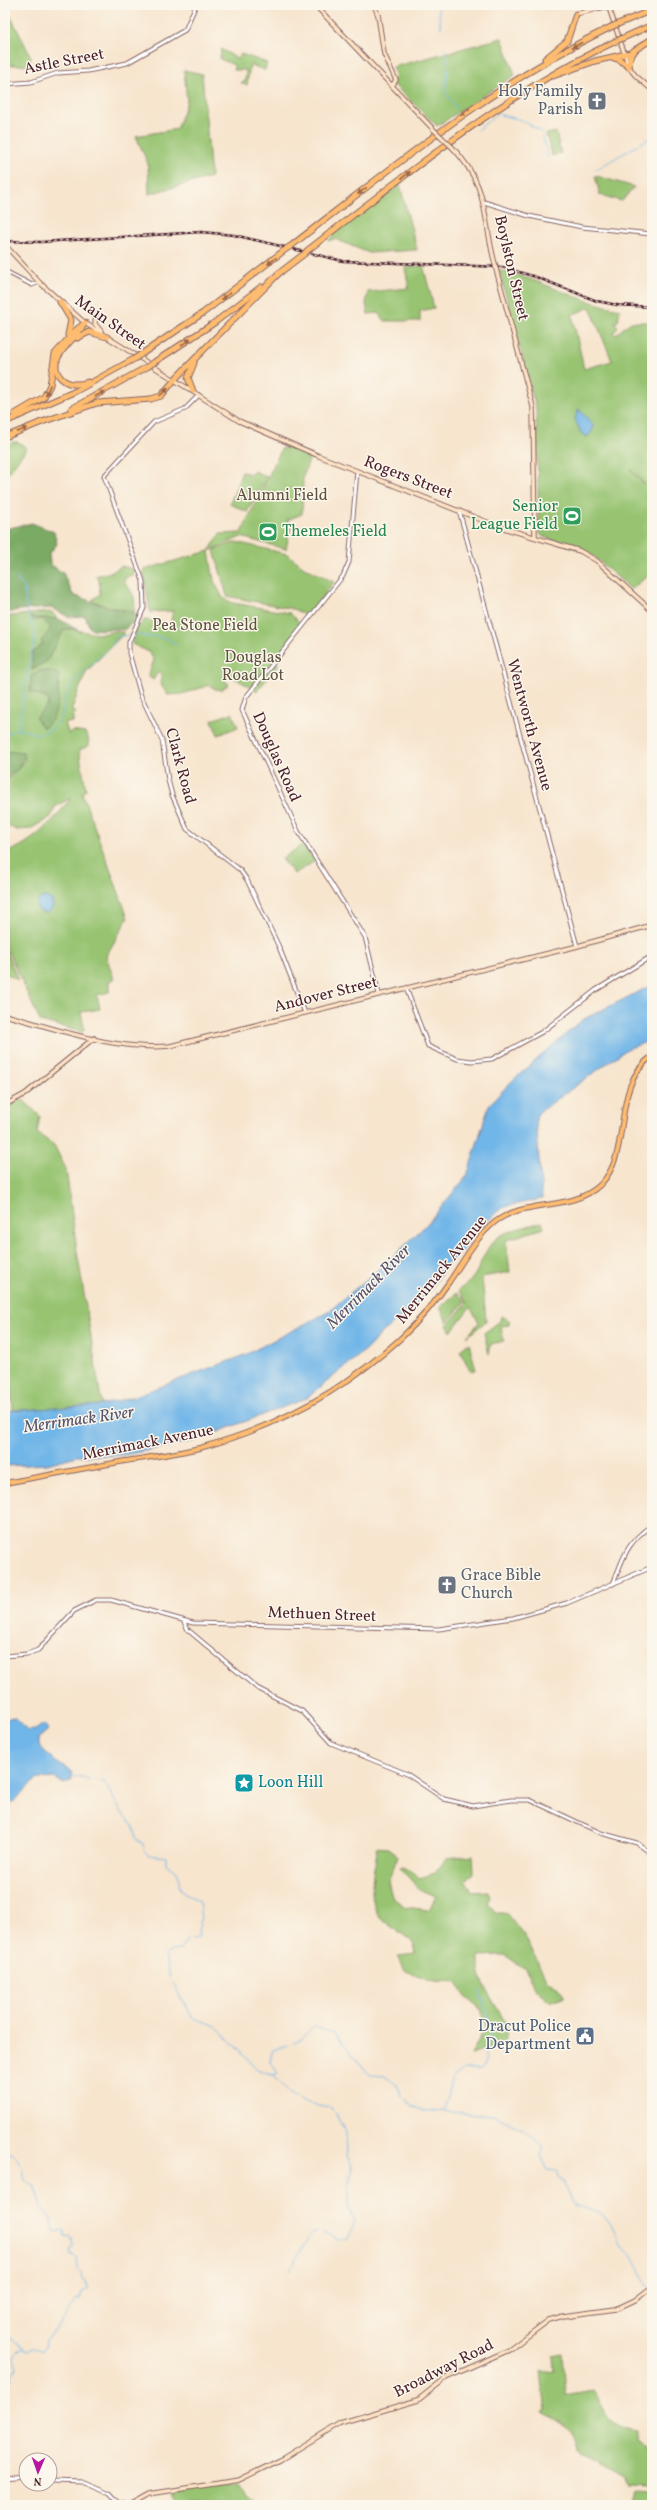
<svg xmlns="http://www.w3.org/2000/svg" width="657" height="2510" font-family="Vollkorn,serif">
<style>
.green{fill:#98c472;stroke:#71724e;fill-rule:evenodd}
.forest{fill:#7aaa64;stroke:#626448}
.water{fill:#71b6e8;stroke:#5e6a8a}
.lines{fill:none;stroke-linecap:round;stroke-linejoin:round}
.stream{stroke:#71b6e8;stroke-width:1}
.tertiary-casing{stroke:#876464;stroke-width:5}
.secondary-casing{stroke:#876464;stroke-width:5.5}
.primary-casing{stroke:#876464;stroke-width:6}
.motorway-casing{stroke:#876464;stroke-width:7}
.tertiary{stroke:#fff;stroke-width:3}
.secondary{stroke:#fee4c6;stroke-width:3.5}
.primary{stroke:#fdbc70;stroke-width:4}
.motorway{stroke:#fdbc70;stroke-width:5}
.rail-casing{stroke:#4a1f2b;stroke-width:2.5}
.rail{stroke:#fbf7ec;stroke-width:1;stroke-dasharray:3;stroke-linecap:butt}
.secondary-bridge-casing{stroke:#876464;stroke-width:5.5;stroke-linecap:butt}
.motorway-bridge-casing{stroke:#876464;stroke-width:7;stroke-linecap:butt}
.secondary-bridge{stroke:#fee4c6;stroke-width:3.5}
.motorway-bridge{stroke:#fdbc70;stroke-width:5}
.oneway{fill:#9b664a}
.labels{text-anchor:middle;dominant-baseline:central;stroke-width:3;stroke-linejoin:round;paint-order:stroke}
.street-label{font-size:16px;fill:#4a1f2b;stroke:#fbf7ec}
.worship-label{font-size:16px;fill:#5b616d;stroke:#fbf7ec;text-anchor:end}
.park-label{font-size:16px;fill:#615140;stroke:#fbf7ec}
.leisure-label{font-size:16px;fill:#27864d;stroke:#fbf7ec;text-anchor:end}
.culture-label{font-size:16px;fill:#0d838f;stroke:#fbf7ec;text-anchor:start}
.service-label{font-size:16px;fill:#4e5e75;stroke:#fbf7ec;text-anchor:end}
.water-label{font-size:17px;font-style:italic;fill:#58546d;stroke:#fbf7ec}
</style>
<rect width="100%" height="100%" fill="#fbf7ec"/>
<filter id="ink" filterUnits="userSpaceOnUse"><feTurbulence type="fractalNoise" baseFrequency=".025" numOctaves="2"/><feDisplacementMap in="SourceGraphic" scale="8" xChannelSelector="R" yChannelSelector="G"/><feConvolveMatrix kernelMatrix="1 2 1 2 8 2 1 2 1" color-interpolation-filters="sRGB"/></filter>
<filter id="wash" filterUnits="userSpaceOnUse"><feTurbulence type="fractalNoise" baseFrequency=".012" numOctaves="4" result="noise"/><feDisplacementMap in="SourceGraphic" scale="16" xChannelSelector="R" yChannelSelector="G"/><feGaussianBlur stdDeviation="0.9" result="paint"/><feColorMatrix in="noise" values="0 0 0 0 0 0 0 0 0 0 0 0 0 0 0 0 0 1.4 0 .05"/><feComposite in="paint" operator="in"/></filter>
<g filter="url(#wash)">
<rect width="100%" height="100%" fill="#f7e5ce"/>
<g class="green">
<polygon points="5,5 31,57 29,65 5,65"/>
<polygon points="502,38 515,75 437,126 391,82 396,78 393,67"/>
<polygon points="221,49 238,59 241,54 267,63 265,70 250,65 247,85 241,83 245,80 246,70 234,70 234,65 220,59"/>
<polygon points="184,70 202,74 211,177 149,194 148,164 136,136 177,129 187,101"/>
<polygon points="556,132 561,153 552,156 546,134"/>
<polygon points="595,176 600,177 634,187 622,201 600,195"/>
<path d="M400,185L417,250L369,253L335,239L328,241C346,217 376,203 400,185Z"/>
<polygon points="423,265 434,308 420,311 420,321 385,321 379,313 368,314 366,304 368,292 409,288 405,268"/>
<path d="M499,270C541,279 577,302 620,309L618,321L615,322L618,328L613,333L615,335L631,322H652V492L630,469L652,493V573L631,589L591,554L542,536L539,532L536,408ZM590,307L612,361L584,369L572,315Z"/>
<polygon points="12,442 18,442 27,448 5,477 5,450"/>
<polygon points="287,447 311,455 303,477 302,514 287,520 291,525 286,549 241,537 209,551 214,581 223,598 233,603 290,613 300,623 289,641 273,660 262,652 279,665 257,691 231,676 223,679 229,684 221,690 215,689 210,685 182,694 168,695 161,685 161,673 158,672 153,680 148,676 154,660 149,652 132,644 136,630 144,620 158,621 170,625 173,611 150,612 143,570 209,551 220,534 241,533 282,448"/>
<polygon points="254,471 267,477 247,512 230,504 242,472 251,474"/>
<polygon points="236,542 287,554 304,567 334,582 308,616 293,609 227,596 214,550"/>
<path d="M122,566L135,570L133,575L126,577L124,582C133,593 136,596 134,612L105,606L92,600L100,594L99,580L95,576L112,572Z"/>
<path d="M48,612L53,613L64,630C74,627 89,634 99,634C108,634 114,628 124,633L86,672L72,708V711L76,713L73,716V722L65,723L69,735L72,731L85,733L88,737L89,746L79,750L86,790L82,793L128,918L106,956L114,979L109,981V992L97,995L100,1009L81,1012L84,1029L82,1032L40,1021L5,945V853C33,843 53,822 71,798L55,807L51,817L30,829L17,830L5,825V780L11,777L25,760L23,753L5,751V620L10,616Z"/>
<polygon points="232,713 238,727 218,735 212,720"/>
<polygon points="303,844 315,861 294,874 282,859"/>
<polygon points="5,949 18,980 5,973"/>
<polygon points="22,1099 40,1116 37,1133 54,1145 66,1169 77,1251 102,1405 44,1410 13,1410 5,1324 5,1109"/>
<path d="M542,1222L544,1228L506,1240L510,1272L482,1277L486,1321L467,1337L479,1322L470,1307L451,1332L447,1325L467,1303L458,1290C481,1277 477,1263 491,1244C501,1230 527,1227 542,1222Z"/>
<polygon points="457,1293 465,1302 447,1322 440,1307"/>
<polygon points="501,1316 509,1320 509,1325 501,1326 504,1341 491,1344 489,1354 484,1333 500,1321"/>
<polygon points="469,1343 476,1370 470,1371 460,1350"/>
<path d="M376,1847L388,1848L398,1856L388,1881L392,1897L405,1907L429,1910L436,1896L420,1890L400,1868L404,1867L420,1878L435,1873L447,1858L473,1855L474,1873L466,1881L473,1892L489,1891L491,1897L488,1903L495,1912L508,1914L525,1937L546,1979L561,1990L565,1996L549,2002L534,1987L525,1969L505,1955L479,1956V1972L486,1989L508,2027L506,2043L471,2055L486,2025L481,2009L465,1996L457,1982C449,1979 444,1982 435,1981C429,1981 415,1973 405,1971L398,1956L416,1954L414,1943C383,1918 368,1921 373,1874C374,1865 378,1856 376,1847Z"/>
<path d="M563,2353L566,2396L594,2391C603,2412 612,2430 636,2432L635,2443L652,2453V2472L648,2485L629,2484L624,2475L579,2451C579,2430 558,2421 543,2412L546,2411L541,2372L554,2370L553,2355Z"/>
<polygon points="238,2483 255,2505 174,2505 171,2493"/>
<polygon points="636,2490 648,2491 652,2505 629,2505"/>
</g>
<g class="forest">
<path d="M32,523L54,532L57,544L49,554L50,564L63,573L73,595L105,606L134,612L137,618L124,630C112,627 101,632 90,628L85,616L69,617L51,608L18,610L5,614V529Z"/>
<polygon points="30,617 59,619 81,632 69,628 64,630 47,661 32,670 32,653 43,644 41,641 50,630 50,627 42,619 34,621"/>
<path d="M39,671H51L59,675C58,690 60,720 43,728L36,718L48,704V699L30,692L31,676Z"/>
<polygon points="5,751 23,753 25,756 18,769 5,780"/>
</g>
<g class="water">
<polygon points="579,409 593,425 593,430 587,437 581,433 575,419"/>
<circle cx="45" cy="905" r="8"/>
<polygon points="652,985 652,1040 627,1049 538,1113 536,1118 542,1199 507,1206 498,1211 475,1234 460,1254 445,1266 431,1290 412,1309 383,1332 367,1349 307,1398 194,1441 124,1455 77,1456 47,1464 5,1466 5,1411 102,1405 132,1397 245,1355 328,1312 393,1257 427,1224 467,1176 489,1105 511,1082 582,1020"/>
<polygon points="12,1717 17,1719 27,1731 35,1730 44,1724 48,1730 39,1738 39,1746 56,1762 71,1771 72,1780 64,1784 55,1778 37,1779 9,1806 5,1807 5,1720"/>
</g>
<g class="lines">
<g class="stream">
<polyline points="438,5 441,28"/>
<polyline points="446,50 447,64"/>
<polyline points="448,68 445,92 456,108"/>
<polyline points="477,130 497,114 522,120 542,132 548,158"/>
<polyline points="595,170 652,137"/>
<polyline points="16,578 24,587 26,607 36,638 31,654 18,729"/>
<polyline points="134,635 143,635 146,638 149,636 166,638 177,645"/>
<path d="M5,736L15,729C29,730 38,738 50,730C66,721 61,703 69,690C81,669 105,657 118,637L129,635"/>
<path d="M71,1775C82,1780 92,1778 104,1782L120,1810L133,1826L136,1839L143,1844L144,1851L149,1855L166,1857V1864L178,1873L180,1890L199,1901L201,1918L197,1938L187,1940L180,1950L171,1951L165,1956L170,1977"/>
<path d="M173,1983C180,1995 187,2007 193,2018L216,2026L257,2069L274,2075L278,2073L270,2062L272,2051L287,2045"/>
<polyline points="293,2043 297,2042 314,2027 334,2033 370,2075 384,2076 395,2083 402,2097"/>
<polyline points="274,2075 289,2092 298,2098 308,2103 329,2107 335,2113 346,2133 347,2156 352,2166 349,2183 349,2205 355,2222 348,2238 338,2240 324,2232"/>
<path d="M406,2099L412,2106L422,2110L494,2115L524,2130L544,2147L541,2156L548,2170L556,2171L558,2178L563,2181L575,2206C608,2213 609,2217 621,2248L631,2254L648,2286"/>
<polyline points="443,2110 452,2078 464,2069 481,2069 486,2062 484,2048 489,2041 491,2025 479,1990"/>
<polyline points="5,2153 9,2152 16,2156 20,2164"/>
<polyline points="290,2270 310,2235 317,2232"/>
<polyline points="5,2334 24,2348"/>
<polyline points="5,2386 12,2380 12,2375 17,2368 14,2358 17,2352 24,2348 28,2350 33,2347 43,2351 46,2346 45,2339 57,2330 76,2300 80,2299 82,2292 89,2289 78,2269 77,2257 70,2254 69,2250 73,2248 72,2238 65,2237 65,2231 63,2230 54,2232 51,2219 41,2207 34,2185 25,2180 23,2169"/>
</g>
</g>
</g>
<g filter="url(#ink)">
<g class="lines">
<defs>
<g id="tertiary">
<polyline points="5,84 31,82 58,73 88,71 127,63 185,30 196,5"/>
<polyline points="484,202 529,216 582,227 652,234"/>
<polyline points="5,271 32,285 39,282"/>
<polyline points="199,395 185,409 154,422 104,476 143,581 144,608 129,642 129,653 141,696 162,740 168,780 172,795 187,829 240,870 247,880 279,947 305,1013"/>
<polyline points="357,471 349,562 343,576 246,697 242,710 298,831 365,937 379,994"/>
<polyline points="459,510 577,946"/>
<polyline points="406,988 428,1046 457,1059 472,1061 492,1059 542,1032 596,990 652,956"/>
<path d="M613,1584C624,1556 626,1543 652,1525"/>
<polyline points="184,1622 188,1630 257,1688 302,1711 331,1743 407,1774 444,1799 473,1806 511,1800 530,1800 601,1833 637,1843 652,1854"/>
<polyline points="5,1656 27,1654 38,1650 74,1611 96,1600 111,1600 193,1623 439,1629 513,1618 567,1603 652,1567"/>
<polyline points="5,2478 26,2476"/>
<polyline points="50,2481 84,2482 110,2493 121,2505"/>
</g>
<g id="secondary">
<polyline points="315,5 434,130"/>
<polyline points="374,5 378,15 384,54 396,80 392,86"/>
<polyline points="608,5 629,67 635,75 652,90"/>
<polyline points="576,14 608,6"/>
<path d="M452,147C490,187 482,215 495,264"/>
<polyline points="5,245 39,282 85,323 239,421 319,456 497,526 580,551 597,561 652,611"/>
<polyline points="496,269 533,407 535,537"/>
<polyline points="96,314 95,324 101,331"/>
<path d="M5,1015C58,1029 115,1051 170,1046L574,947L652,925"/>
<polyline points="5,1105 25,1094 94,1038"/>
<polyline points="120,2503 127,2505"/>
<polyline points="129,2505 149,2494 239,2480 280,2460 340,2423 418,2400 446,2378 509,2350 549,2320 563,2316 616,2309 635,2300 652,2287"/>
</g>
<path id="primary" d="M5,1483C45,1476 85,1468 125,1461C151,1457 177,1454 203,1447C276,1427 344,1390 400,1339C418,1322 435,1303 449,1282C463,1262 475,1238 495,1222C526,1198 571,1212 600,1185C634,1151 609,1088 652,1056"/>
<g id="motorway">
<polyline points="608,6 610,5"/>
<polyline points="618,24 652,10"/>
<polyline points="623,38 652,25"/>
<polyline points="614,58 620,60 629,67"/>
<polyline points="545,59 567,41 576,14"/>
<polyline points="629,67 630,57 634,52"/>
<polyline points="553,76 595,61 630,53 652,39"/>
<path d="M291,246C394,166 493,84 611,27"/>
<path d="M308,250C407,174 502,95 616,41"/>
<polyline points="278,274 304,254"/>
<polyline points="60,302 71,320 68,335"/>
<path d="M85,323C77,339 43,359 61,378C69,386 79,385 88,382"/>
<polyline points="77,338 89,332 107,337"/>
<polyline points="140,355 203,313 286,249"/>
<polyline points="153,363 214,323 261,287"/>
<polyline points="193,391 188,378 194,363"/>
<polyline points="71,409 147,367"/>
<polyline points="15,414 44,397 50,385 55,354 76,330 85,323"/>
<polyline points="5,422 76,391 134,359"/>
<polyline points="39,423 97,403 151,399 161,396 177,377 279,273"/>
<polyline points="5,437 42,422"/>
</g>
</defs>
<use href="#tertiary" class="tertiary-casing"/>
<use href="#secondary" class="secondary-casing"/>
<use href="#primary" class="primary-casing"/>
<use href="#motorway" class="motorway-casing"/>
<use href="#tertiary" class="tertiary"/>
<use href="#secondary" class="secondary"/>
<use href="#primary" class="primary"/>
<use href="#motorway" class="motorway"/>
<defs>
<polyline id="rail" points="5,241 41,242 201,232 234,235 343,261 502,267 536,277 597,301 617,305 652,307"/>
</defs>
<use href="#rail" class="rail-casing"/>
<use href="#rail" class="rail"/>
<defs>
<g id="secondary-bridge">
<polyline points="434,130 452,147"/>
<polyline points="495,264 496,269"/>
</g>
<g id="motorway-bridge">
<polyline points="611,27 618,24"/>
<polyline points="616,41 623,38"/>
<polyline points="286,249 291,246"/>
<polyline points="304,254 308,250"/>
<polyline points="134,359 140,355"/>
<polyline points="147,367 153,363"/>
</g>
</defs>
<use href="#secondary-bridge" class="secondary-bridge-casing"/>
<use href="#motorway-bridge" class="motorway-bridge-casing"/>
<use href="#secondary-bridge" class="secondary-bridge"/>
<use href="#motorway-bridge" class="motorway-bridge"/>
</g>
<defs><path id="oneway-solid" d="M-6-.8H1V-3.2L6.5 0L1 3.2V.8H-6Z"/></defs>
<g class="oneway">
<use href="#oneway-solid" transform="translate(577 45) rotate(153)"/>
<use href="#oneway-solid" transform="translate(465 112) rotate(146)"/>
<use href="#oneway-solid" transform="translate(406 175) rotate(-38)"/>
<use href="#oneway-solid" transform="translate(362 191) rotate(142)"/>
<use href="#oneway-solid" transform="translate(272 261) rotate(142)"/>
<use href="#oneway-solid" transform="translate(226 296) rotate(143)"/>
<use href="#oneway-solid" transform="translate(186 342) rotate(-34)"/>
<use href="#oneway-solid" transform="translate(48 390) rotate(114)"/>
<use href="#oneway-solid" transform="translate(164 392) rotate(-42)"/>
<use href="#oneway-solid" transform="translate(100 394) rotate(-28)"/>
<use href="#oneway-solid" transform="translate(22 430) rotate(-22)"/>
</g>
</g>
<defs>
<symbol id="church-square" viewBox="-11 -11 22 22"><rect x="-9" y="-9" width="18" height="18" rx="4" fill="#6b7280" stroke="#fbf7ec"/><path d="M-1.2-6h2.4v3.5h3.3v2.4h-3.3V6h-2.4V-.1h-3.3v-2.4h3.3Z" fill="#fff"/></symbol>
<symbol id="stadium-square" viewBox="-11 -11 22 22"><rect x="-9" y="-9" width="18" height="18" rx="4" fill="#2e9e5b" stroke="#fbf7ec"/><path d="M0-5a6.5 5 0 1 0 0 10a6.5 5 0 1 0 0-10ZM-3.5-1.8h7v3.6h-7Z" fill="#fff"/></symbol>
<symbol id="sight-square" viewBox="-11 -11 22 22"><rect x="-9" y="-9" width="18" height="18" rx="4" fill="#0f9aa8" stroke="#fbf7ec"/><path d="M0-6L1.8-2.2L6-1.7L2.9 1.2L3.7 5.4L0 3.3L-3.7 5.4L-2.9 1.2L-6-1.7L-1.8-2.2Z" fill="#fff"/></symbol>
<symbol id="civic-square" viewBox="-11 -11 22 22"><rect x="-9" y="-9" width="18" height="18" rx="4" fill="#5c6f8a" stroke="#fbf7ec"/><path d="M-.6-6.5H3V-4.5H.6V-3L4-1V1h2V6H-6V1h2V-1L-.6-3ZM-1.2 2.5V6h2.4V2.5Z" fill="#fff"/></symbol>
</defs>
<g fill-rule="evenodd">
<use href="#church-square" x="586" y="90" width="22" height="22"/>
<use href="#stadium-square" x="561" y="505" width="22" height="22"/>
<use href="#stadium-square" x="257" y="521" width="22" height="22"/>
<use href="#church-square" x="436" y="1574" width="22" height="22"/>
<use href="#sight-square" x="233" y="1772" width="22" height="22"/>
<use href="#civic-square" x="574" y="2025" width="22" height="22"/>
</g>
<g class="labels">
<g class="street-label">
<text transform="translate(64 62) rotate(-11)">Astle Street</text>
<text transform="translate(511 268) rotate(77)">Boylston Street</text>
<text transform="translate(110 323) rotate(35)">Main Street</text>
<text transform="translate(408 478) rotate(21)">Rogers Street</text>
<text transform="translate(529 725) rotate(75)">Wentworth Avenue</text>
<text transform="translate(276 757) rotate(66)">Douglas Road</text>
<text transform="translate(180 766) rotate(75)">Clark Road</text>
<text transform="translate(326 995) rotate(-14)">Andover Street</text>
<text transform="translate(442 1270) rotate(-51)">Merrimack Avenue</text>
<text transform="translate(148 1443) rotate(-11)">Merrimack Avenue</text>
<text transform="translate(322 1615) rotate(2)">Methuen Street</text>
<text transform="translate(444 2369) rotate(-27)">Broadway Road</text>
</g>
<g class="worship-label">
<text x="583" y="92">Holy Family<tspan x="583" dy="18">Parish</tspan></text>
<text x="461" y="1576" text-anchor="start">Grace Bible<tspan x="461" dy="18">Church</tspan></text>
</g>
<g class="park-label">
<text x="282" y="496">Alumni Field</text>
<text x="205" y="626">Pea Stone Field</text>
<text x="253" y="658">Douglas<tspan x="253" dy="18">Road Lot</tspan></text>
</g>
<g class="leisure-label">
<text x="558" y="507">Senior<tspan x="558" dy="18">League Field</tspan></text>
<text x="282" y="532" text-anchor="start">Themeles Field</text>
</g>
<g class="culture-label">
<text x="258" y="1783">Loon Hill</text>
</g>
<g class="service-label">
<text x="571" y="2027">Dracut Police<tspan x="571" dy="18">Department</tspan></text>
</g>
<g class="water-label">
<text transform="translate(369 1287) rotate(-45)">Merrimack River</text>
<text transform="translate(79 1420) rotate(-8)">Merrimack River</text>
</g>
</g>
<rect width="657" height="2510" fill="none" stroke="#fbf7ec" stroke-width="20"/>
<g transform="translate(38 2472) rotate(182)"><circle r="19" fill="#fbf7ec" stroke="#b4a19f"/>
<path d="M0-3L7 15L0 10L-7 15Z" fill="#b5179e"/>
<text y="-6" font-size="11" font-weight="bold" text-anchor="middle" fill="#4a1f2b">N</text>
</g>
</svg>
